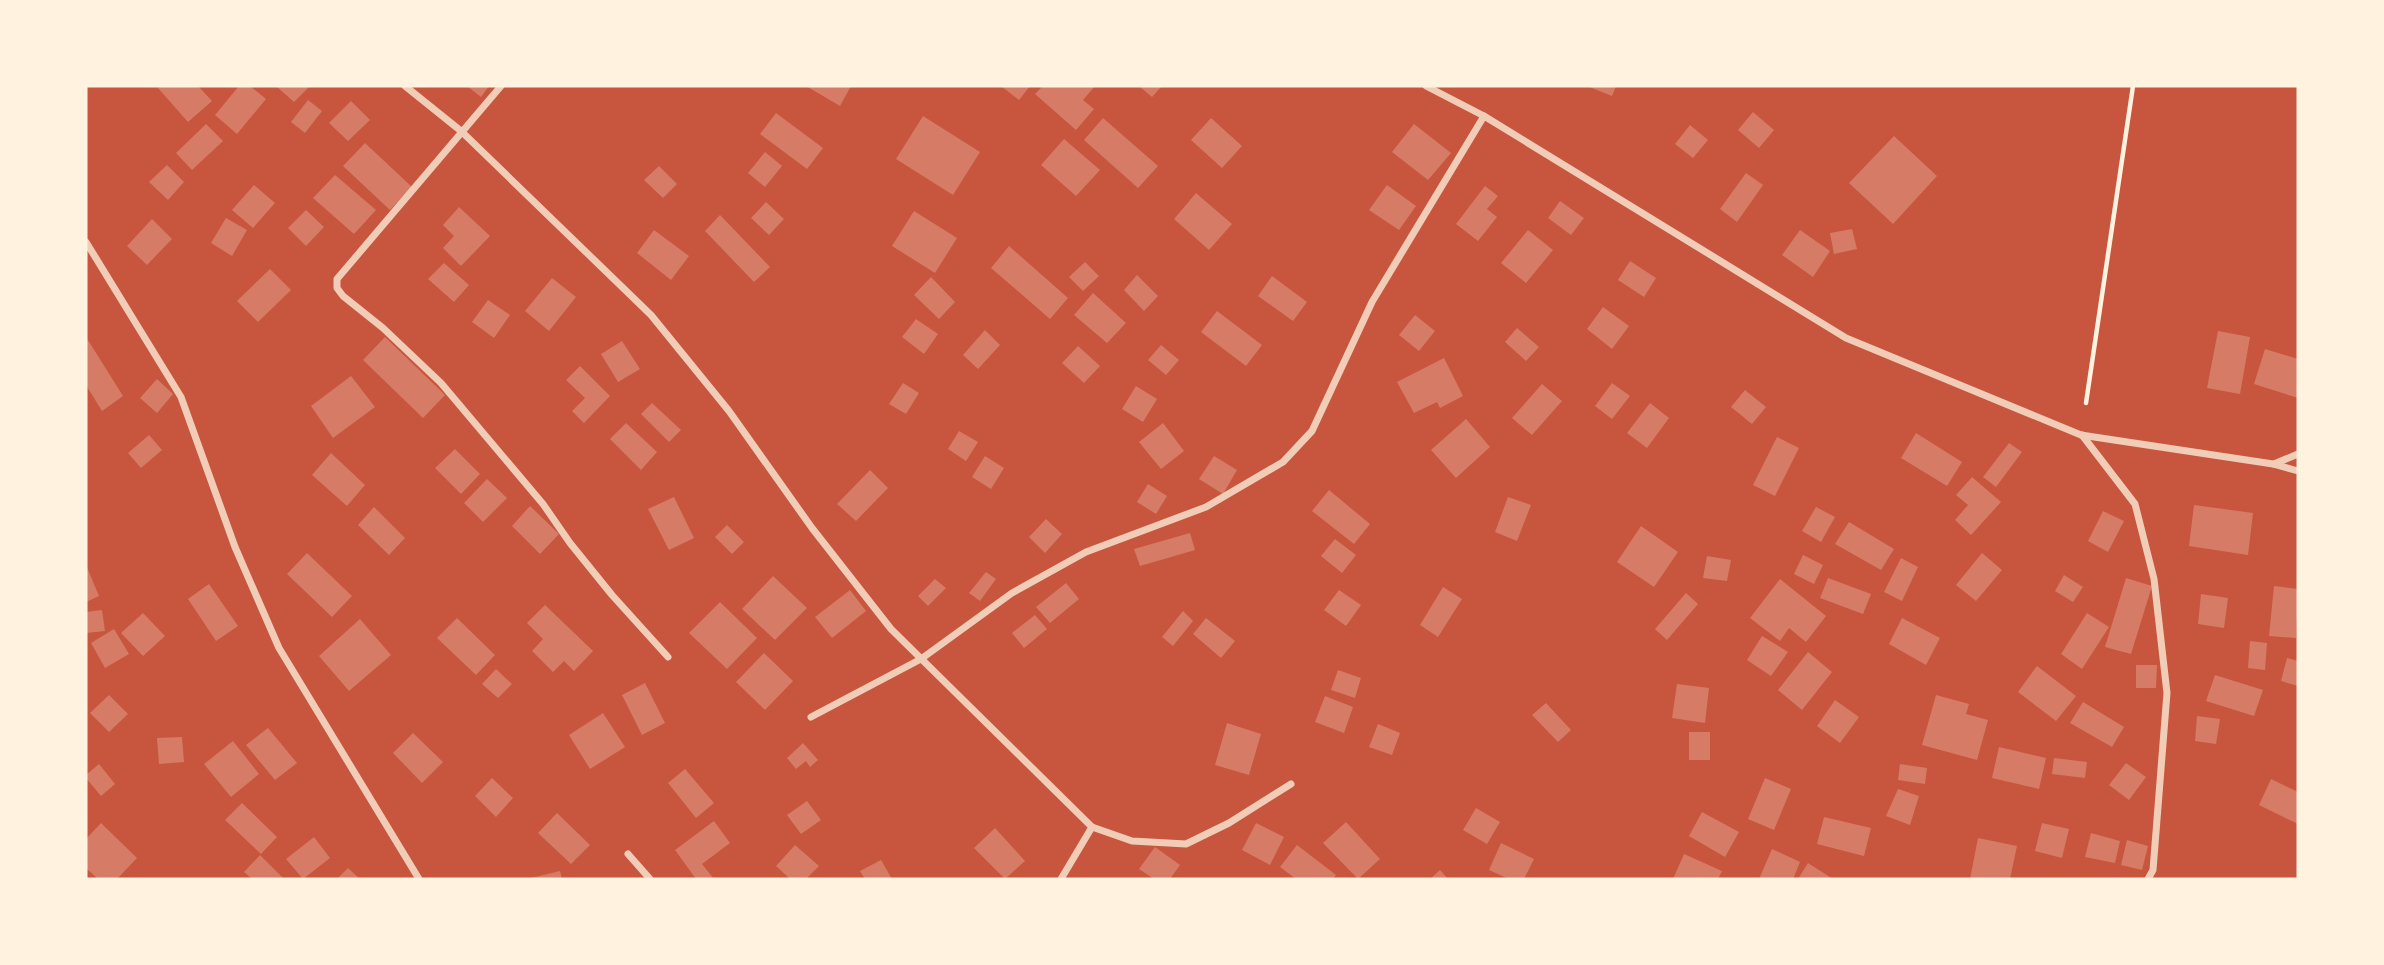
<svg xmlns="http://www.w3.org/2000/svg" width="2384" height="965" font-family="Karla,sans-serif">
<style>
.building{fill:#d67c66}
.lines{fill:none;stroke-linecap:round;stroke-linejoin:round}
.path{stroke:#fff3e0;stroke-width:4.5}
.minor{stroke:#f1ccb7;stroke-width:7}
</style>
<rect width="100%" height="100%" fill="#c8553d"/>
<g class="building">
<polygon points="161,86 198,86 212,101 188,122 158,88"/>
<polygon points="239,86 250,86 266,99 237,134 215,115"/>
<polygon points="276,86 310,86 294,102"/>
<polygon points="467,86 489,86 481,97"/>
<polygon points="806,86 851,86 840,106"/>
<polygon points="1001,86 1030,86 1019,100"/>
<polygon points="1043,86 1095,86 1083,100 1094,109 1076,130 1035,94"/>
<polygon points="1139,86 1162,86 1152,97"/>
<polygon points="1587,86 1616,86 1612,96"/>
<polygon points="308,100 322,111 305,133 291,122"/>
<polygon points="351,101 370,120 348,141 329,123"/>
<polygon points="1753,112 1774,130 1759,148 1738,130"/>
<polygon points="776,113 823,148 807,169 760,134"/>
<polygon points="923,116 980,152 953,195 896,159"/>
<polygon points="1103,118 1158,166 1138,188 1084,140"/>
<polygon points="1211,118 1242,146 1222,168 1191,140"/>
<polygon points="206,124 223,141 192,170 176,153"/>
<polygon points="1414,124 1451,153 1428,180 1392,152"/>
<polygon points="1690,125 1708,140 1693,158 1675,144"/>
<polygon points="1894,136 1937,176 1893,224 1849,183"/>
<polygon points="1064,139 1100,170 1076,196 1041,165"/>
<polygon points="365,143 412,187 390,210 343,166"/>
<polygon points="765,152 782,166 765,187 748,173"/>
<polygon points="167,165 184,182 168,200 149,182"/>
<polygon points="659,166 677,184 663,198 644,180"/>
<polygon points="1746,173 1763,185 1737,222 1720,209"/>
<polygon points="335,175 376,210 354,234 313,198"/>
<polygon points="254,185 275,203 253,228 232,210"/>
<polygon points="1387,185 1416,206 1399,230 1369,210"/>
<polygon points="1485,186 1498,196 1487,209 1497,217 1478,241 1456,224"/>
<polygon points="1196,193 1232,224 1209,250 1174,219"/>
<polygon points="1560,201 1584,218 1571,235 1548,218"/>
<polygon points="766,202 784,219 769,235 751,218"/>
<polygon points="459,207 490,236 461,266 443,248 454,236 443,225"/>
<polygon points="306,210 324,227 306,246 288,228"/>
<polygon points="914,211 957,238 935,273 892,246"/>
<polygon points="720,215 770,267 754,282 705,231"/>
<polygon points="226,218 247,230 232,256 211,243"/>
<polygon points="152,219 172,239 147,265 127,246"/>
<polygon points="1852,229 1857,249 1834,254 1830,233"/>
<polygon points="654,230 689,256 671,280 637,253"/>
<polygon points="1528,230 1553,250 1526,283 1501,263"/>
<polygon points="1800,230 1830,251 1813,277 1782,255"/>
<polygon points="1009,246 1068,298 1050,319 991,268"/>
<polygon points="1630,261 1656,278 1644,297 1618,280"/>
<polygon points="1085,262 1099,276 1083,291 1069,277"/>
<polygon points="444,263 469,285 454,302 428,279"/>
<polygon points="270,269 291,290 258,322 237,301"/>
<polygon points="1137,275 1158,296 1144,311 1124,290"/>
<polygon points="1272,276 1307,302 1293,321 1258,296"/>
<polygon points="931,277 955,302 939,319 914,295"/>
<polygon points="552,278 576,297 549,331 525,311"/>
<polygon points="1093,293 1126,323 1107,343 1074,315"/>
<polygon points="488,300 510,315 494,338 472,322"/>
<polygon points="1603,307 1629,326 1612,349 1587,329"/>
<polygon points="1217,311 1262,345 1246,366 1201,332"/>
<polygon points="1415,315 1435,331 1419,351 1399,335"/>
<polygon points="916,319 938,334 924,354 902,337"/>
<polygon points="1517,328 1539,347 1526,361 1505,342"/>
<polygon points="985,330 1000,345 978,369 963,355"/>
<polygon points="2218,331 2250,337 2240,394 2207,388"/>
<polygon points="86,337 123,396 102,411 86,385"/>
<polygon points="385,337 445,395 423,418 363,360"/>
<polygon points="622,341 640,369 618,382 601,354"/>
<polygon points="1161,345 1179,360 1166,375 1148,360"/>
<polygon points="1078,346 1100,366 1084,383 1062,363"/>
<polygon points="2265,349 2298,359 2298,398 2254,384"/>
<polygon points="1444,358 1463,396 1440,408 1437,402 1414,413 1397,382"/>
<polygon points="580,366 610,396 584,423 572,411 585,398 566,380"/>
<polygon points="351,376 375,407 333,438 311,406"/>
<polygon points="157,379 173,394 157,413 140,398"/>
<polygon points="903,383 919,393 906,414 889,404"/>
<polygon points="1612,383 1630,396 1612,419 1595,406"/>
<polygon points="1542,384 1562,401 1532,435 1512,418"/>
<polygon points="1136,386 1157,399 1143,422 1122,409"/>
<polygon points="1745,390 1766,407 1752,424 1731,407"/>
<polygon points="652,403 681,430 669,442 641,414"/>
<polygon points="1650,403 1669,418 1647,448 1627,433"/>
<polygon points="1466,419 1490,447 1456,478 1431,450"/>
<polygon points="626,423 657,452 641,470 610,439"/>
<polygon points="1163,423 1184,451 1161,469 1139,442"/>
<polygon points="959,431 978,442 966,461 948,449"/>
<polygon points="1916,433 1962,462 1947,486 1901,458"/>
<polygon points="149,435 162,450 141,468 128,453"/>
<polygon points="1777,437 1799,448 1775,496 1753,485"/>
<polygon points="2009,443 2022,452 1996,487 1983,477"/>
<polygon points="455,449 480,474 461,494 435,468"/>
<polygon points="331,453 365,485 347,506 312,475"/>
<polygon points="985,456 1004,468 991,489 972,477"/>
<polygon points="1214,456 1237,470 1223,494 1199,479"/>
<polygon points="870,470 888,488 856,521 837,504"/>
<polygon points="1972,477 2001,502 1971,535 1955,520 1968,505 1956,495"/>
<polygon points="487,479 507,498 483,522 464,503"/>
<polygon points="1148,484 1167,496 1156,514 1137,502"/>
<polygon points="1329,490 1370,524 1354,544 1312,511"/>
<polygon points="674,497 694,538 669,550 648,509"/>
<polygon points="1508,497 1531,505 1517,541 1495,532"/>
<polygon points="2194,505 2253,513 2248,555 2189,546"/>
<polygon points="530,506 559,534 540,554 512,526"/>
<polygon points="374,507 405,538 389,555 358,525"/>
<polygon points="1816,507 1835,517 1821,542 1802,531"/>
<polygon points="2103,511 2124,521 2108,552 2088,541"/>
<polygon points="1046,519 1062,534 1045,553 1029,537"/>
<polygon points="1849,522 1894,549 1881,570 1835,544"/>
<polygon points="727,525 744,542 732,554 715,537"/>
<polygon points="1641,526 1678,552 1654,587 1617,562"/>
<polygon points="1190,533 1195,550 1140,566 1134,549"/>
<polygon points="1335,539 1356,555 1342,573 1321,556"/>
<polygon points="307,553 352,596 332,617 287,574"/>
<polygon points="1982,553 2002,570 1976,601 1956,585"/>
<polygon points="1803,555 1823,565 1814,584 1794,574"/>
<polygon points="1707,556 1731,560 1727,581 1703,578"/>
<polygon points="1901,558 1918,567 1902,601 1884,592"/>
<polygon points="86,565 99,596 86,602"/>
<polygon points="986,572 996,579 980,601 969,593"/>
<polygon points="2064,575 2083,587 2073,602 2055,591"/>
<polygon points="773,576 807,608 775,640 742,609"/>
<polygon points="1828,578 1871,594 1863,614 1820,598"/>
<polygon points="2126,578 2152,586 2131,654 2105,647"/>
<polygon points="935,579 946,588 928,606 918,596"/>
<polygon points="1780,579 1826,616 1806,642 1789,628 1780,641 1750,618"/>
<polygon points="1066,583 1079,599 1050,623 1036,607"/>
<polygon points="209,584 238,626 216,641 188,599"/>
<polygon points="2274,586 2298,589 2296,638 2269,636"/>
<polygon points="1443,587 1462,599 1438,637 1420,625"/>
<polygon points="850,590 866,611 832,638 815,617"/>
<polygon points="1339,590 1361,605 1346,626 1324,610"/>
<polygon points="1686,593 1698,604 1667,640 1655,629"/>
<polygon points="2201,594 2228,598 2224,628 2198,624"/>
<polygon points="720,602 757,638 727,669 689,633"/>
<polygon points="545,605 593,651 574,671 564,661 553,672 532,651 543,639 527,623"/>
<polygon points="102,610 105,631 86,633 86,612"/>
<polygon points="1183,611 1193,621 1173,646 1162,637"/>
<polygon points="143,613 165,636 143,656 121,633"/>
<polygon points="2087,613 2109,627 2082,669 2061,654"/>
<polygon points="1035,615 1047,629 1024,648 1012,633"/>
<polygon points="457,618 495,655 476,675 437,638"/>
<polygon points="1206,618 1235,641 1221,658 1193,634"/>
<polygon points="1902,618 1940,638 1926,665 1889,644"/>
<polygon points="360,619 391,655 349,691 319,656"/>
<polygon points="114,629 129,654 105,668 91,643"/>
<polygon points="1762,636 1788,652 1771,676 1747,660"/>
<polygon points="2250,641 2267,643 2265,670 2248,668"/>
<polygon points="1808,652 1832,672 1802,710 1778,690"/>
<polygon points="764,653 793,681 765,710 736,682"/>
<polygon points="2287,658 2298,661 2298,686 2281,681"/>
<polygon points="2136,665 2157,665 2156,688 2136,688"/>
<polygon points="2037,666 2076,696 2056,721 2018,692"/>
<polygon points="496,669 512,684 498,698 482,684"/>
<polygon points="1338,670 1361,678 1355,698 1331,690"/>
<polygon points="2215,675 2263,690 2254,716 2206,701"/>
<polygon points="645,683 665,723 642,735 622,695"/>
<polygon points="1677,684 1709,688 1705,723 1672,718"/>
<polygon points="109,695 128,714 109,732 90,713"/>
<polygon points="1936,695 1969,704 1966,714 1988,720 1977,760 1922,745"/>
<polygon points="1325,696 1353,707 1344,733 1315,722"/>
<polygon points="1835,700 1859,717 1840,743 1817,726"/>
<polygon points="2083,702 2124,727 2112,747 2070,723"/>
<polygon points="1546,703 1571,730 1558,742 1532,715"/>
<polygon points="603,713 625,747 590,769 569,735"/>
<polygon points="2197,716 2220,719 2216,744 2195,741"/>
<polygon points="1227,723 1261,734 1249,775 1215,765"/>
<polygon points="1378,724 1400,733 1392,755 1369,747"/>
<polygon points="268,728 297,763 275,780 246,745"/>
<rect x="1689" y="732" width="21" height="28"/>
<polygon points="413,733 443,762 422,783 393,753"/>
<polygon points="182,737 184,762 159,764 157,738"/>
<polygon points="233,741 259,774 231,797 204,764"/>
<polygon points="803,743 818,760 810,767 806,761 796,769 787,758"/>
<polygon points="1999,747 2046,758 2039,789 1992,778"/>
<polygon points="2054,758 2087,762 2085,778 2052,774"/>
<polygon points="2126,763 2146,777 2129,800 2109,785"/>
<polygon points="99,764 115,784 101,796 86,778 86,775"/>
<polygon points="1900,764 1927,768 1925,784 1898,780"/>
<polygon points="685,769 714,803 696,818 668,783"/>
<polygon points="492,778 513,798 496,817 475,796"/>
<polygon points="1765,778 1791,789 1774,830 1748,819"/>
<polygon points="2271,779 2298,792 2298,824 2259,805"/>
<polygon points="1898,789 1919,796 1910,825 1886,816"/>
<polygon points="807,801 821,820 801,834 787,815"/>
<polygon points="242,803 277,837 261,854 225,820"/>
<polygon points="1476,808 1500,822 1487,844 1463,830"/>
<polygon points="1702,812 1739,832 1725,857 1689,836"/>
<polygon points="557,813 590,845 571,864 538,833"/>
<polygon points="1824,817 1871,828 1864,856 1817,844"/>
<polygon points="714,821 730,843 702,864 714,879 696,879 675,850"/>
<polygon points="1346,822 1380,859 1358,879 1323,843"/>
<polygon points="101,823 137,858 117,879 98,879 86,868 86,839"/>
<polygon points="1256,823 1284,837 1270,865 1242,850"/>
<polygon points="2042,823 2069,829 2062,858 2035,851"/>
<polygon points="995,828 1025,861 1005,879 974,848"/>
<polygon points="2091,833 2120,841 2115,863 2085,857"/>
<polygon points="314,837 330,858 303,879 286,859"/>
<polygon points="1978,838 2017,846 2010,879 1970,879"/>
<polygon points="2127,840 2148,846 2142,870 2121,865"/>
<polygon points="1501,843 1534,859 1524,879 1509,879 1489,870"/>
<polygon points="795,845 819,866 806,879 790,879 776,866"/>
<polygon points="1297,845 1336,875 1333,879 1296,879 1280,867"/>
<polygon points="1155,847 1180,865 1170,879 1154,879 1139,869"/>
<polygon points="1772,849 1800,862 1793,879 1759,879"/>
<polygon points="1684,854 1722,871 1718,879 1673,879"/>
<polygon points="260,855 284,879 252,879 244,872"/>
<polygon points="881,860 892,879 865,879 860,871"/>
<polygon points="1808,863 1833,879 1798,879"/>
<polygon points="348,868 360,879 337,879"/>
<polygon points="1440,870 1448,879 1430,879"/>
<polygon points="560,871 562,879 531,879 531,878"/>
</g>
<g class="lines">
<polyline class="path" points="2086,403 2133,86"/>
<g class="minor">
<polyline points="405,86 461,131 651,315 729,411 812,528 891,629 1092,827 1132,841 1186,844 1229,823 1291,784"/>
<polyline points="501,86 337,279 337,288 343,296 383,328 441,383 543,504 570,543 612,595 668,657"/>
<polyline points="1426,86 1484,116 1846,338 2081,435 2273,464 2298,471"/>
<polyline points="86,242 181,397 235,547 279,648 419,879"/>
<polyline points="2082,435 2135,504 2154,579 2167,693 2153,870 2148,879"/>
<polyline points="2274,464 2298,454"/>
<polyline points="811,717 921,659 1012,593 1086,552 1206,507 1283,462 1312,431 1372,302 1484,116"/>
<polyline points="628,854 650,879"/>
<polyline points="1061,879 1092,827"/>
</g>
</g>
<rect width="2384" height="965" fill="none" stroke="#fff3e0" stroke-width="175"/>
</svg>
